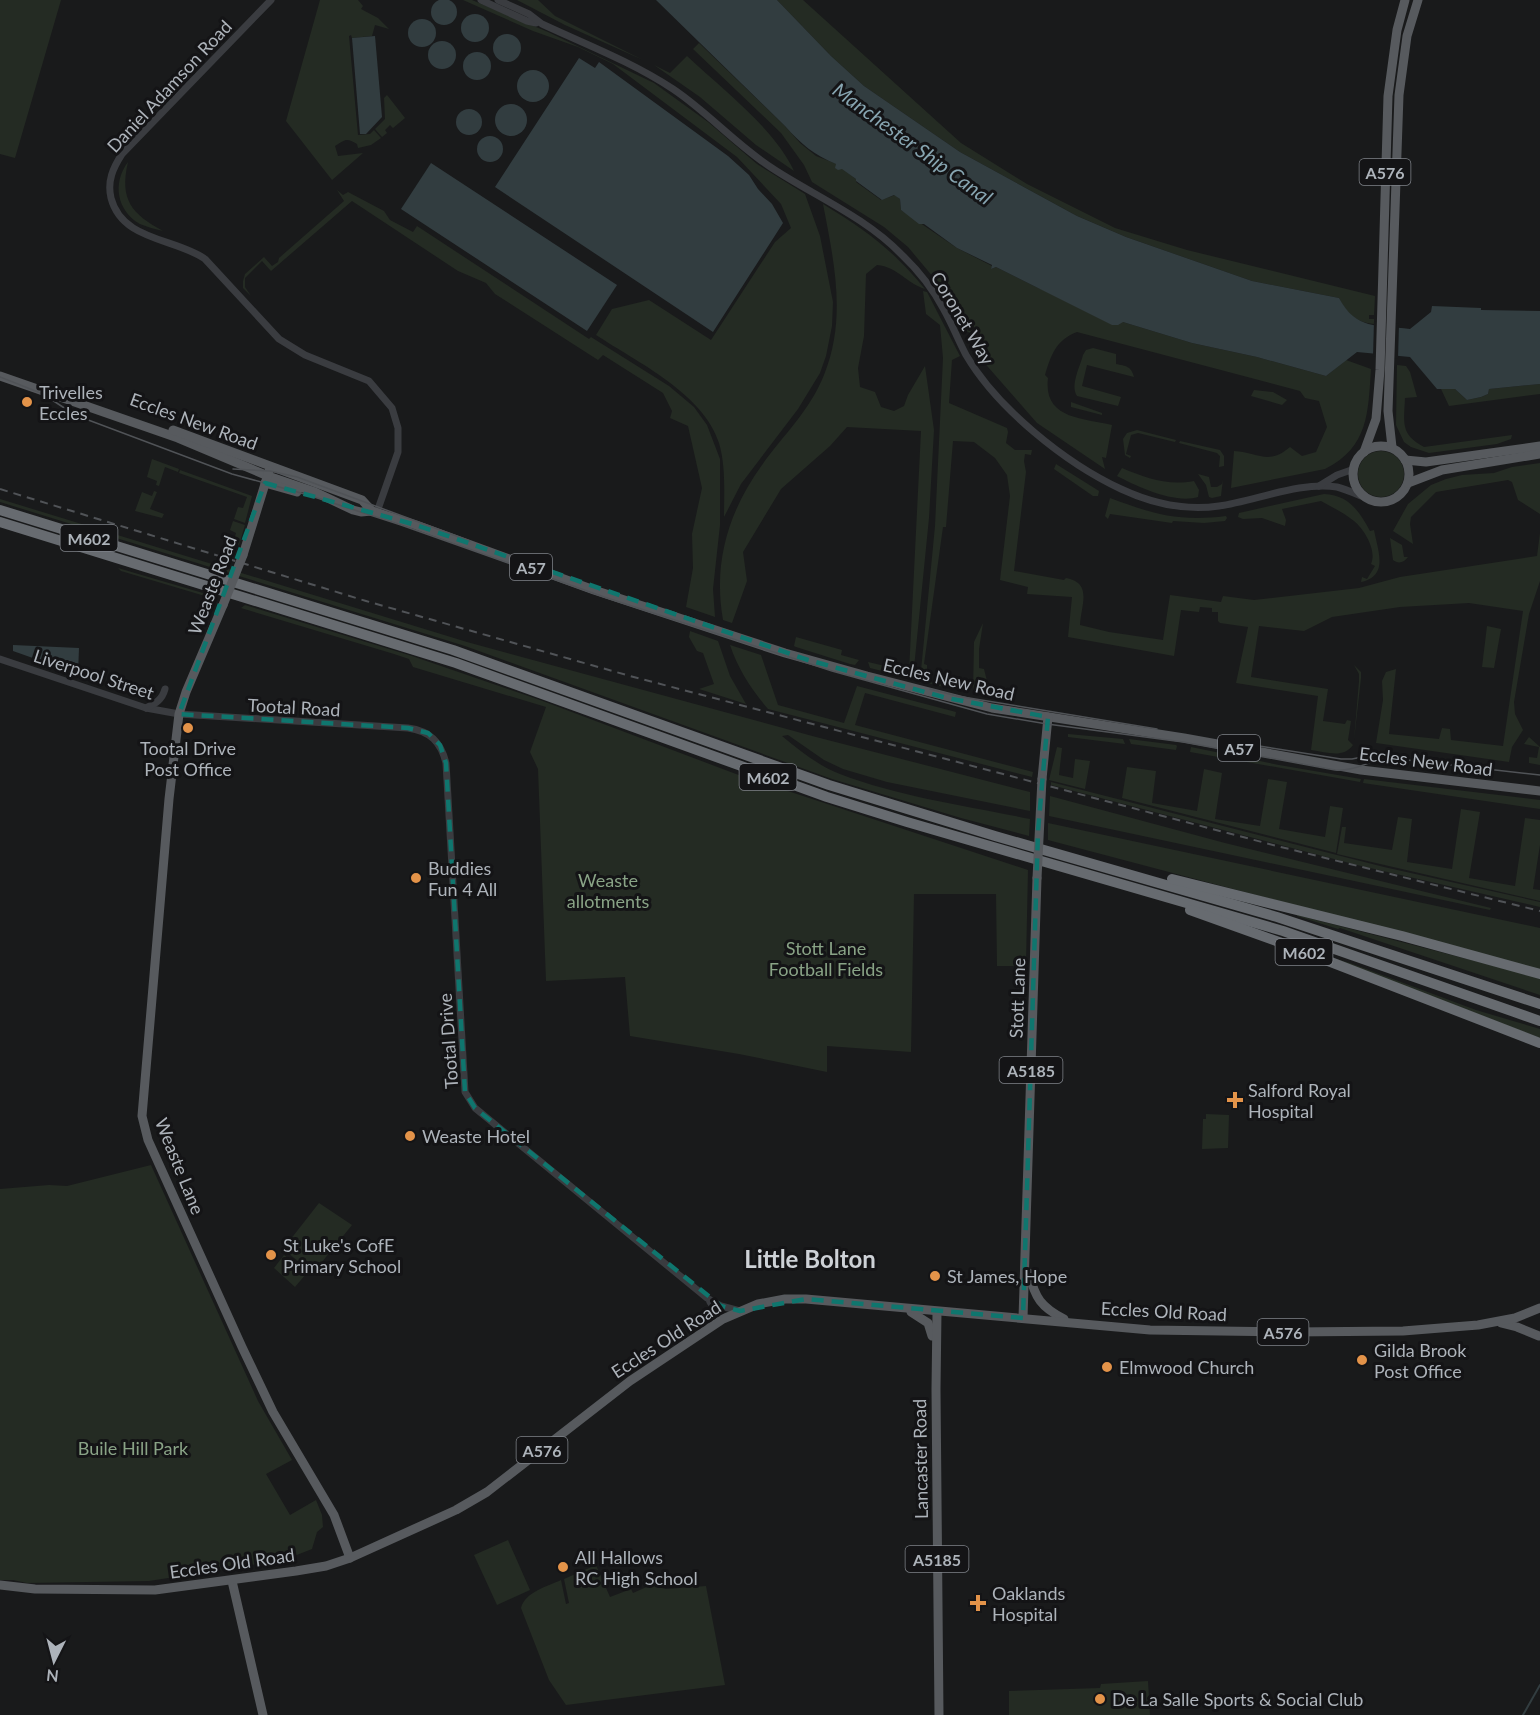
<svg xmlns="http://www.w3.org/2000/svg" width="1540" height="1715" font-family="Lato,sans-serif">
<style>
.green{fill:#242b23}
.water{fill:#323d40}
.pier{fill:#191a1b}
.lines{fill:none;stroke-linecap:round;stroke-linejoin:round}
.stream{stroke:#323d40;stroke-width:2}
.minor{stroke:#3a3c40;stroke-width:7}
.major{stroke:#575a5e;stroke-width:9}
.highway{stroke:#676b70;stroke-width:10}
.tram{stroke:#505357;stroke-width:1.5}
.rail{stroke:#505357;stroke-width:2;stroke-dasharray:8 6;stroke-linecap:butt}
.major-bridge{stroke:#575a5e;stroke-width:9}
.marked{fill:none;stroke:#0f766e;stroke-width:4.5;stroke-dasharray:12 8;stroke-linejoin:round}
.poi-dot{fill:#e39349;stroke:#141416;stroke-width:2}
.labels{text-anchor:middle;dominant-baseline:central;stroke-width:6;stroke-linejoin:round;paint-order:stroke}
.shield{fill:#141416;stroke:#7f8389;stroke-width:1.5}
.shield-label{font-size:16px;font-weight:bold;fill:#adb3ba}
.street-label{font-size:18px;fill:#adb3ba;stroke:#141416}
.poi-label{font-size:18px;fill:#adb3ba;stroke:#141416;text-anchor:start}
.park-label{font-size:18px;fill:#89a386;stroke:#141416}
.water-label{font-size:20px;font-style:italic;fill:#87a5b1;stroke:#141416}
.district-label{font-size:24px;font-weight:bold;fill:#cdd1d6;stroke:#141416}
</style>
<rect width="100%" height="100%" fill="#191a1b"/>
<g class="green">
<polygon points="0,0 61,0 15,158 0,154"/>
<path d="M320,0H358L363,6L361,9L378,18L389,29L375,25L372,36L352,38L351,35L349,36L358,135L370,134L374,130L381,138L371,145L358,148L357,144C346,137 345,140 335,146L338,156L363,153L332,180L286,121Z"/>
<path d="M463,0H472L548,32L654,83L708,122L757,164L805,194L820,236L833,302L832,326L826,356L820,373L798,409L741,484L724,517C724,493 726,467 719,443C704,394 637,362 596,335L612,309L649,300L711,340L775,242L791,228L781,204L737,157L613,64L578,47L533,31Z"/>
<polygon points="517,0 538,0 555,16 643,60 565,25"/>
<path d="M777,0H803L961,143L1027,184L1115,228L1187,250L1375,296L1374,315H1369V319H1374V324C1355,322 1347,314 1339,298L1252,281L1126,237L1077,216L960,152L864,86L831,56Z"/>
<path d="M699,43L785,126L800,143L816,156L837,164L856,179V182L881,200L895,195L900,199L901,210L957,248L992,266L991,269L996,267L1036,287L1123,322L1192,343L1257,357L1326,376L1346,360L1371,369C1368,412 1369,447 1325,469L1231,488L1234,451C1258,452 1268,466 1290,447L1302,456L1316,452L1327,427L1319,401L1305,398L1300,391L1077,332C1056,340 1051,355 1045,375L1048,378C1043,419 1082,418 1112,425L1106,458L1102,457L1105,469L1037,423L974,351L979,337L966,331L944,290L908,247L884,227L812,182L804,165L781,133L693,49Z"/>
<path d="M687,56C721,88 775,129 794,171L756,145L700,97L654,65L670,73Z"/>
<polygon points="387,95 405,118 393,128 390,125 385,130 387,133 382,137 375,129 385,119 384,98"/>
<path d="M128,162C119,200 132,214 163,231C155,229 147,227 140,224C117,211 112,183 128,162Z"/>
<polygon points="337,190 343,195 348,192 384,211 390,220 413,232 417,226 589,339 591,337 669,386 694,407 707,425 720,459 720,525 713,589 715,617 686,607 693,568 692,534 702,488 688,426 670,418 672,411 663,393 603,355 598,360 495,294 486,283 458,271 352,201 271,271 262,261 245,278 245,287 251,296 243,288 243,281 245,274 264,257 272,266 278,262 279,258 344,201"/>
<path d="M823,204C867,231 892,249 925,289C906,283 898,267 877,265L866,274L864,336L858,368L860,387L875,392L881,407L894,411L904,406L908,395L925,366L934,430L929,518L914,668L909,672L921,431L847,427L830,446L781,489L743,552L747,581L732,623L723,620C713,563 728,512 762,465C784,434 809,412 824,375C847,318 834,262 823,204Z"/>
<path d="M923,291L927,292L960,356L952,360L949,403L1007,428L1008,432L1006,443L1015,450H1032L1031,455L1025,454L1024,461L1026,472L1014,571L1064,580L1066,578C1093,583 1081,605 1080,625L1109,632L1163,640L1170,595L1221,602L1223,596L1254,600L1359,588L1400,577L1537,556L1540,533V581L1529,614L1514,702L1515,714L1523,730L1512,747L1509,762L1376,743L1383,700L1382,681L1386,672L1396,669L1389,734L1439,739L1442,728L1450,729L1451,740L1503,746L1523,611L1469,603L1400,607L1332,617L1304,631L1259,626L1251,677L1328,689L1323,721L1345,724L1347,720L1351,721L1348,740L1353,745C1343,759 1327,752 1311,750L1318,696L1236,683L1248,627L1220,623L1218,621V612H1212V608L1200,607L1199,612L1181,610L1174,656L1068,637L1072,597L1027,594L1028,587L1000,580L1010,496L1007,475L995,458L974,442L953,441L946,527H943L924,664L927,665V682L955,685V683H959L955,690L920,681L935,526L943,358L940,325L926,314Z"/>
<path d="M1093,348L1116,354V364C1126,366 1131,366 1134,377L1087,365L1082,386L1121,397L1118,406L1077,396C1070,385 1080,367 1083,355L1086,350Z"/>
<path d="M1397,365L1406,366L1410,372L1417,397L1405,398C1404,423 1400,434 1424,447L1512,435L1511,439L1497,444L1429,453L1411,447L1404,442L1396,425Z"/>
<polygon points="1540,384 1540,394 1449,406 1441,389 1455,389 1467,400 1481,397 1488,394 1489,389"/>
<polygon points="1254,390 1273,392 1287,400 1282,405 1251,396"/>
<polygon points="1071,402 1102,413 1102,415 1071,407"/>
<polygon points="1137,430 1176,440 1175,442 1138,433 1131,435 1126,454 1131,456 1130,458 1125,455 1123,439 1127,433"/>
<polygon points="1180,441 1220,450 1224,456 1224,466 1219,467 1220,456 1217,453 1179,443"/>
<circle cx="1381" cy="474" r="23"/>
<polygon points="152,459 179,469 178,472 165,467 159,486 156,485 157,481 147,477"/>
<polygon points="1540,463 1540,514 1518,500 1512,482 1508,480 1436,492 1411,517 1410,524 1413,544 1393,531 1408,504 1431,485 1446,479 1462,475 1494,473 1512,467"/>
<polygon points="1056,464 1099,491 1098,496 1093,496 1054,469"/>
<path d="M1122,468C1146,478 1167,486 1194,481L1199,490L1198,497C1175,504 1138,487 1117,476Z"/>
<polygon points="180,470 252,496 245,523 234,519 238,507 243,508 247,497 179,473"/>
<polygon points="1198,474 1209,477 1211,487 1217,487 1222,484 1223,479 1221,496 1212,498 1209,497 1206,485"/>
<polygon points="154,491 157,492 150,509 164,514 162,518 135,511 142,492 152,496"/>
<path d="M1324,494C1349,495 1359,511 1370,531L1374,530C1378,551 1389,576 1361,582L1362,577L1367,579L1375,566L1371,564C1377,551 1365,530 1354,521C1344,513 1332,507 1321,501L1282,509L1286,520L1285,526L1262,518L1243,519L1238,517L1239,513Z"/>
<path d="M1110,498C1153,514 1179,522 1226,516L1227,518L1225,521L1204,523L1173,521L1172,523L1110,514L1108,519L1105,516Z"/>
<path d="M0,499L467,642L816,737L1030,792V811L887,782L843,769L824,760L788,735L782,736C800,751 819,766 840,774C900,797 967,806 1030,819L1029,836L961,818L832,779L465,646L0,502Z"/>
<polygon points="233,521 245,525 239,545 233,544 236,533 230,530"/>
<path d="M1390,538L1402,545L1404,557H1408C1404,563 1398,564 1393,560Z"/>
<polygon points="118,568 213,596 215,599 121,571"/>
<polygon points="245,605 412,656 540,700 736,774 1028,870 1026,963 1020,966 997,966 996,894 914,894 911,1052 827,1046 827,1072 739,1054 630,1036 625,977 546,981 538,769 530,752 546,707 413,667 409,659 394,654 241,608"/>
<polygon points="983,623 979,649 979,668 984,669 987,681 982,693 973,692 974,642"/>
<polygon points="1487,626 1501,629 1494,668 1482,667"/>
<polygon points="690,631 718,641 730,676 746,704 699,689 714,684 703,653 697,651 689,637"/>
<polygon points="796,637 842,650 841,655 859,660 855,665 850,664 796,647 794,646"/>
<path d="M730,645L761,655L778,705L844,723L857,686L956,712L955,717L865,693L855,725L1033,772L1032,777L768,709C751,689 738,669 730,645Z"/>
<polygon points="868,662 898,669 897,672 894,674 870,668"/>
<polygon points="1354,665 1361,672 1361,678 1354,740 1359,681 1359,674"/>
<polygon points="1068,734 1123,739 1125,744 1068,737"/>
<polygon points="1529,737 1540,747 1540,765 1529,763 1529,757 1537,758 1539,747 1524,744"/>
<polygon points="1129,739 1176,745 1177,746 1176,750 1131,744"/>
<polygon points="1057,747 1062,748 1059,775 1073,778 1075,759 1090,761 1085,789 1049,780"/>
<polygon points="1191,747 1279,765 1361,779 1360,782 1190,752"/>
<polygon points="1127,767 1156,771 1152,803 1197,811 1204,769 1222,773 1215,819 1260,826 1268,779 1287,782 1279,829 1325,837 1330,806 1343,808 1336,853 1122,798"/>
<polygon points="1364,779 1540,800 1540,809 1363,783"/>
<polygon points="1051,782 1384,867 1540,902 1540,907 1357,865 1051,785"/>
<polygon points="1050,796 1225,843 1491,908 1490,910 1049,816"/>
<polygon points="1461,809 1480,812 1469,878 1515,886 1525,818 1540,820 1540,845 1533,889 1540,890 1540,901 1337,854 1342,827 1346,827 1344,843 1392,850 1398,817 1412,819 1407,862 1452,869"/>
<polygon points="1048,823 1540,928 1540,970 1048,840"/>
<polygon points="1297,915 1540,978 1540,995 1340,928 1338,929 1297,916"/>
<polygon points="1329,957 1350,963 1476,1010 1540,1029 1540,1038"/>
<polygon points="1206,1114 1229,1115 1228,1148 1202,1149 1203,1119 1206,1119"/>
<polygon points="151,1165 258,1401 292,1460 266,1474 290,1515 316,1500 322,1515 323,1527 317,1532 312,1549 284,1560 149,1581 27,1583 13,1580 0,1580 0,1189 49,1185 67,1186"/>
<polygon points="319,1203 352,1225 313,1273 283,1249"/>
<polygon points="284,1255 306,1274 295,1287 274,1268"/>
<polygon points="508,1540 530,1590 497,1605 474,1555"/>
<path d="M596,1565L610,1597L631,1589L633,1593L651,1585L666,1589L706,1586L725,1685L566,1705L549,1680L521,1608C525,1592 548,1586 561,1580L566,1604L569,1603L564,1579Z"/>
<polygon points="1148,1681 1150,1715 1009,1715 1009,1691 1100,1688 1101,1684"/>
</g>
<g class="water">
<circle cx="444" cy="12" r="13"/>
<path d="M656,0H777L831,56L864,86L960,152L1077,216L1126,237L1252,281L1339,298C1356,330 1377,325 1410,329L1431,312L1432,306L1481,308V310L1540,311V384L1489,389L1488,394L1481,397L1467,400L1455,389H1437L1410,357L1357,352L1326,376L1257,357L1192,343L1123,322L1118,325H1112L996,267L991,269L992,265L957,248L924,224H919L901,210L900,199L894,195L882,200L856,181V179L842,169L838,170L835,168L836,164C814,155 801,144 785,126Z"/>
<circle cx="475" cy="28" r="14"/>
<circle cx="422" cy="33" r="14"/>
<circle cx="507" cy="48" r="14"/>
<polygon points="375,36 382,117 366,134 360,134 352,38"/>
<circle cx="442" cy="55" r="14"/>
<circle cx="477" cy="66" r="14"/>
<polygon points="579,58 595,68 599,62 728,156 749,175 758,189 772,204 783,223 713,332 495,187"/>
<circle cx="533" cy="86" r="16"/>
<circle cx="511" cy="120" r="16"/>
<circle cx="469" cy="122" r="13"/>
<circle cx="490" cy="149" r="13"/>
<polygon points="431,163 617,285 587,331 401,209"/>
<polygon points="13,645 79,648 78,674 13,651"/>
</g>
<polygon class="pier" points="1374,321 1399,324 1398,359 1373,356"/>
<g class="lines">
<polyline class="stream" points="1523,1715 1540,1685"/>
<g class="minor">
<path d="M271,0L122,154C113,168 107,181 111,198C122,241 175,238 205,259L279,339L305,355L369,381L392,408L398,428V452L377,512"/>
<polyline points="481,0 527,21 536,23"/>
<path d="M498,0L529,14L542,24C585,44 632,62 673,89C709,113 738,147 775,170C817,197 866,218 901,254C918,270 933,289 944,310C952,324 958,340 966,355C997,408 1065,463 1121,489C1151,503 1185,511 1219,506C1255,501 1301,481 1337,487C1345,489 1354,493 1361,496"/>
<polyline points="1319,486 1337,475 1354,469"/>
<path d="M0,659L146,708L179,714L408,728C430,731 441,742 446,763L465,1092L475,1108L707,1298L721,1306L740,1311"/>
<path d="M146,708C156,703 162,700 165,689"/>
<polyline points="710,1302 723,1319"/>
</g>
<g class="major">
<polyline points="0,376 178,438 268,476 315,492 353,510 361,512 372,511 416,525 594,590 785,653 867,676 992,708 1184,738 1361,770 1540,791"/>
<polyline points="173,430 362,500 372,511"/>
<circle cx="1381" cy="474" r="28"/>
<polyline points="1392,447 1388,411 1399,95 1407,36 1418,0"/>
<polyline points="1364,452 1376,419 1380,370 1388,96 1397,30 1405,0"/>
<polyline points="1405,460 1426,462 1540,446"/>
<polyline points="265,483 297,492"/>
<polyline points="1408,483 1442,470 1540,454"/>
<polyline points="243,555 269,471"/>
<polyline points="223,605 186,692 179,714 169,799 142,1116 148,1140 242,1347 273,1412 334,1515 350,1558"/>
<polyline points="1042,779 1048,717"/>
<path d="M1029,1273C1035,1298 1041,1307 1064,1319"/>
<polyline points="911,1312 928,1323 932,1336"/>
<polyline points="937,1312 936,1389 939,1715"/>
<polyline points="1023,1318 1037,878"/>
<polyline points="1501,1323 1517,1327 1539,1336"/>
<polyline points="232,1581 263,1715"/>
<polyline points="0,1585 35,1589 155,1590 296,1571 326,1566 350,1558 456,1510 487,1492 630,1381 723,1319 758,1304 785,1299 806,1299 1150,1330 1291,1332 1403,1331 1478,1325 1515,1318 1540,1308"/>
</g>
<g class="highway">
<polyline points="0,510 453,650 829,785 995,836 1277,917 1540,1004"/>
<polyline points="0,522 456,663 827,797 907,822 1283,931 1540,1021"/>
<polyline points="1172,879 1402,936 1540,974"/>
<polyline points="1190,910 1279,942 1540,1043"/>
</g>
<g class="tram">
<path d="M0,377L43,394L75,415L232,474L308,495L401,525L604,597L832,671L987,714L1047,724L1183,742L1335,770C1354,772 1370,760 1389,758L1540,775"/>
<polyline points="233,469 270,471 297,477 470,541"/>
<polyline points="930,689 957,696 1157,729"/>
<polyline points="1228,741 1341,759 1352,759 1367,756"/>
</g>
<polyline class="rail" points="0,489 366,601 630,676 1277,846 1540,911"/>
<g class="major-bridge">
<polyline points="223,605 243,555"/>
<polyline points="1037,878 1042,779"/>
</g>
</g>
<path class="marked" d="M265,483L416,525L808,660L947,698L1048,717L1038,831L1023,1318L806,1299L740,1311L721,1306L475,1108L465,1092L446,763L440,745L428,733L408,728L179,714Z"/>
<g class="poi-dot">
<circle cx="27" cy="402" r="6"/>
<circle cx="188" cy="728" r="6"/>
<circle cx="416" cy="878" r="6"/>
<path d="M1232 1091h6v6h6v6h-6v6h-6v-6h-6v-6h6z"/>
<circle cx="410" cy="1136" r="6"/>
<circle cx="271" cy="1255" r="6"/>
<circle cx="935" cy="1276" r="6"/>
<circle cx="1362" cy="1360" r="6"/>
<circle cx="1107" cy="1367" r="6"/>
<circle cx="563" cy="1567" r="6"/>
<path d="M975 1594h6v6h6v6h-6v6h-6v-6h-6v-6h6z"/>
<circle cx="1100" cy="1699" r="6"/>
</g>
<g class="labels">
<g class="shield">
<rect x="1359.5" y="159" width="51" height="26" rx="4.5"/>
<rect x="60.5" y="525" width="57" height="26" rx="4.5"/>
<rect x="510" y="554" width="42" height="26" rx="4.5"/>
<rect x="1218" y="735" width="42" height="26" rx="4.5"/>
<rect x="739.5" y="764" width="57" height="26" rx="4.5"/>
<rect x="1275.5" y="939" width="57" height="26" rx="4.5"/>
<rect x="999.5" y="1057" width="63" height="26" rx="4.5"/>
<rect x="1257.5" y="1319" width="51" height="26" rx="4.5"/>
<rect x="516.5" y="1437" width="51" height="26" rx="4.5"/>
<rect x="905.5" y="1546" width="63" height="26" rx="4.5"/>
</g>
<g class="shield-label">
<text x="1385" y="172">A576</text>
<text x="89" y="538">M602</text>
<text x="531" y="567">A57</text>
<text x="1239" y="748">A57</text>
<text x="768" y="777">M602</text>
<text x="1304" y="952">M602</text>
<text x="1031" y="1070">A5185</text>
<text x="1283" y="1332">A576</text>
<text x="542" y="1450">A576</text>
<text x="937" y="1559">A5185</text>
</g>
<g class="street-label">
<text transform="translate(169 86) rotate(-47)">Daniel Adamson Road</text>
<text transform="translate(963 318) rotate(59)">Coronet Way</text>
<text transform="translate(194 421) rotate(20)">Eccles New Road</text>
<text transform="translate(212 585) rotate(-69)">Weaste Road</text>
<text transform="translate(94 674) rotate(18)">Liverpool Street</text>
<text transform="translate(949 679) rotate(13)">Eccles New Road</text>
<text transform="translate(294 707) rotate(3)">Tootal Road</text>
<text transform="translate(1426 761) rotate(7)">Eccles New Road</text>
<text transform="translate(1017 998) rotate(-88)">Stott Lane</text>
<text transform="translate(448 1041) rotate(-94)">Tootal Drive</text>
<text transform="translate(180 1166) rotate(68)">Weaste Lane</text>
<text transform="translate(1164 1311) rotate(3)">Eccles Old Road</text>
<text transform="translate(666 1339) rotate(-33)">Eccles Old Road</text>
<text transform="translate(920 1459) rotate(-91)">Lancaster Road</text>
<text transform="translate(232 1563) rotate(-8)">Eccles Old Road</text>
</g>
<g class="poi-label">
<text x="39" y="392">Trivelles<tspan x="39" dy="21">Eccles</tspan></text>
<text x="188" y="748" text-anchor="middle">Tootal Drive<tspan x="188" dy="21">Post Office</tspan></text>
<text x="428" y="868">Buddies<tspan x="428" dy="21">Fun 4 All</tspan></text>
<text x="1248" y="1090">Salford Royal<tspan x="1248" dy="21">Hospital</tspan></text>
<text x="422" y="1136">Weaste Hotel</text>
<text x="283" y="1245">St Luke's CofE<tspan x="283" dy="21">Primary School</tspan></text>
<text x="947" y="1276">St James, Hope</text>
<text x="1374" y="1350">Gilda Brook<tspan x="1374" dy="21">Post Office</tspan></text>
<text x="1119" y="1367">Elmwood Church</text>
<text x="575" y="1557">All Hallows<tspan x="575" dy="21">RC High School</tspan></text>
<text x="992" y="1593">Oaklands<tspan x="992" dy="21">Hospital</tspan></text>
<text x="1112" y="1699">De La Salle Sports &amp; Social Club</text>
</g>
<g class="park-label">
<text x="608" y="880">Weaste<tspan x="608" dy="21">allotments</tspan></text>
<text x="826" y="948">Stott Lane<tspan x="826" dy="21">Football Fields</tspan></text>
<text x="133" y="1448">Buile Hill Park</text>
</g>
<g class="water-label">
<text transform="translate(913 143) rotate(36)">Manchester Ship Canal</text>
</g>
<g class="district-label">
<text x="810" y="1258">Little Bolton</text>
</g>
</g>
<g transform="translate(54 1661) rotate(186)" stroke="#141416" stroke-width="4.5" paint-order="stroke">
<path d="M0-4.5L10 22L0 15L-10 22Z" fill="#adb3ba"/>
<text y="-9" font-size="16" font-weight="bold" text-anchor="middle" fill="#adb3ba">N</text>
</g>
</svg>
